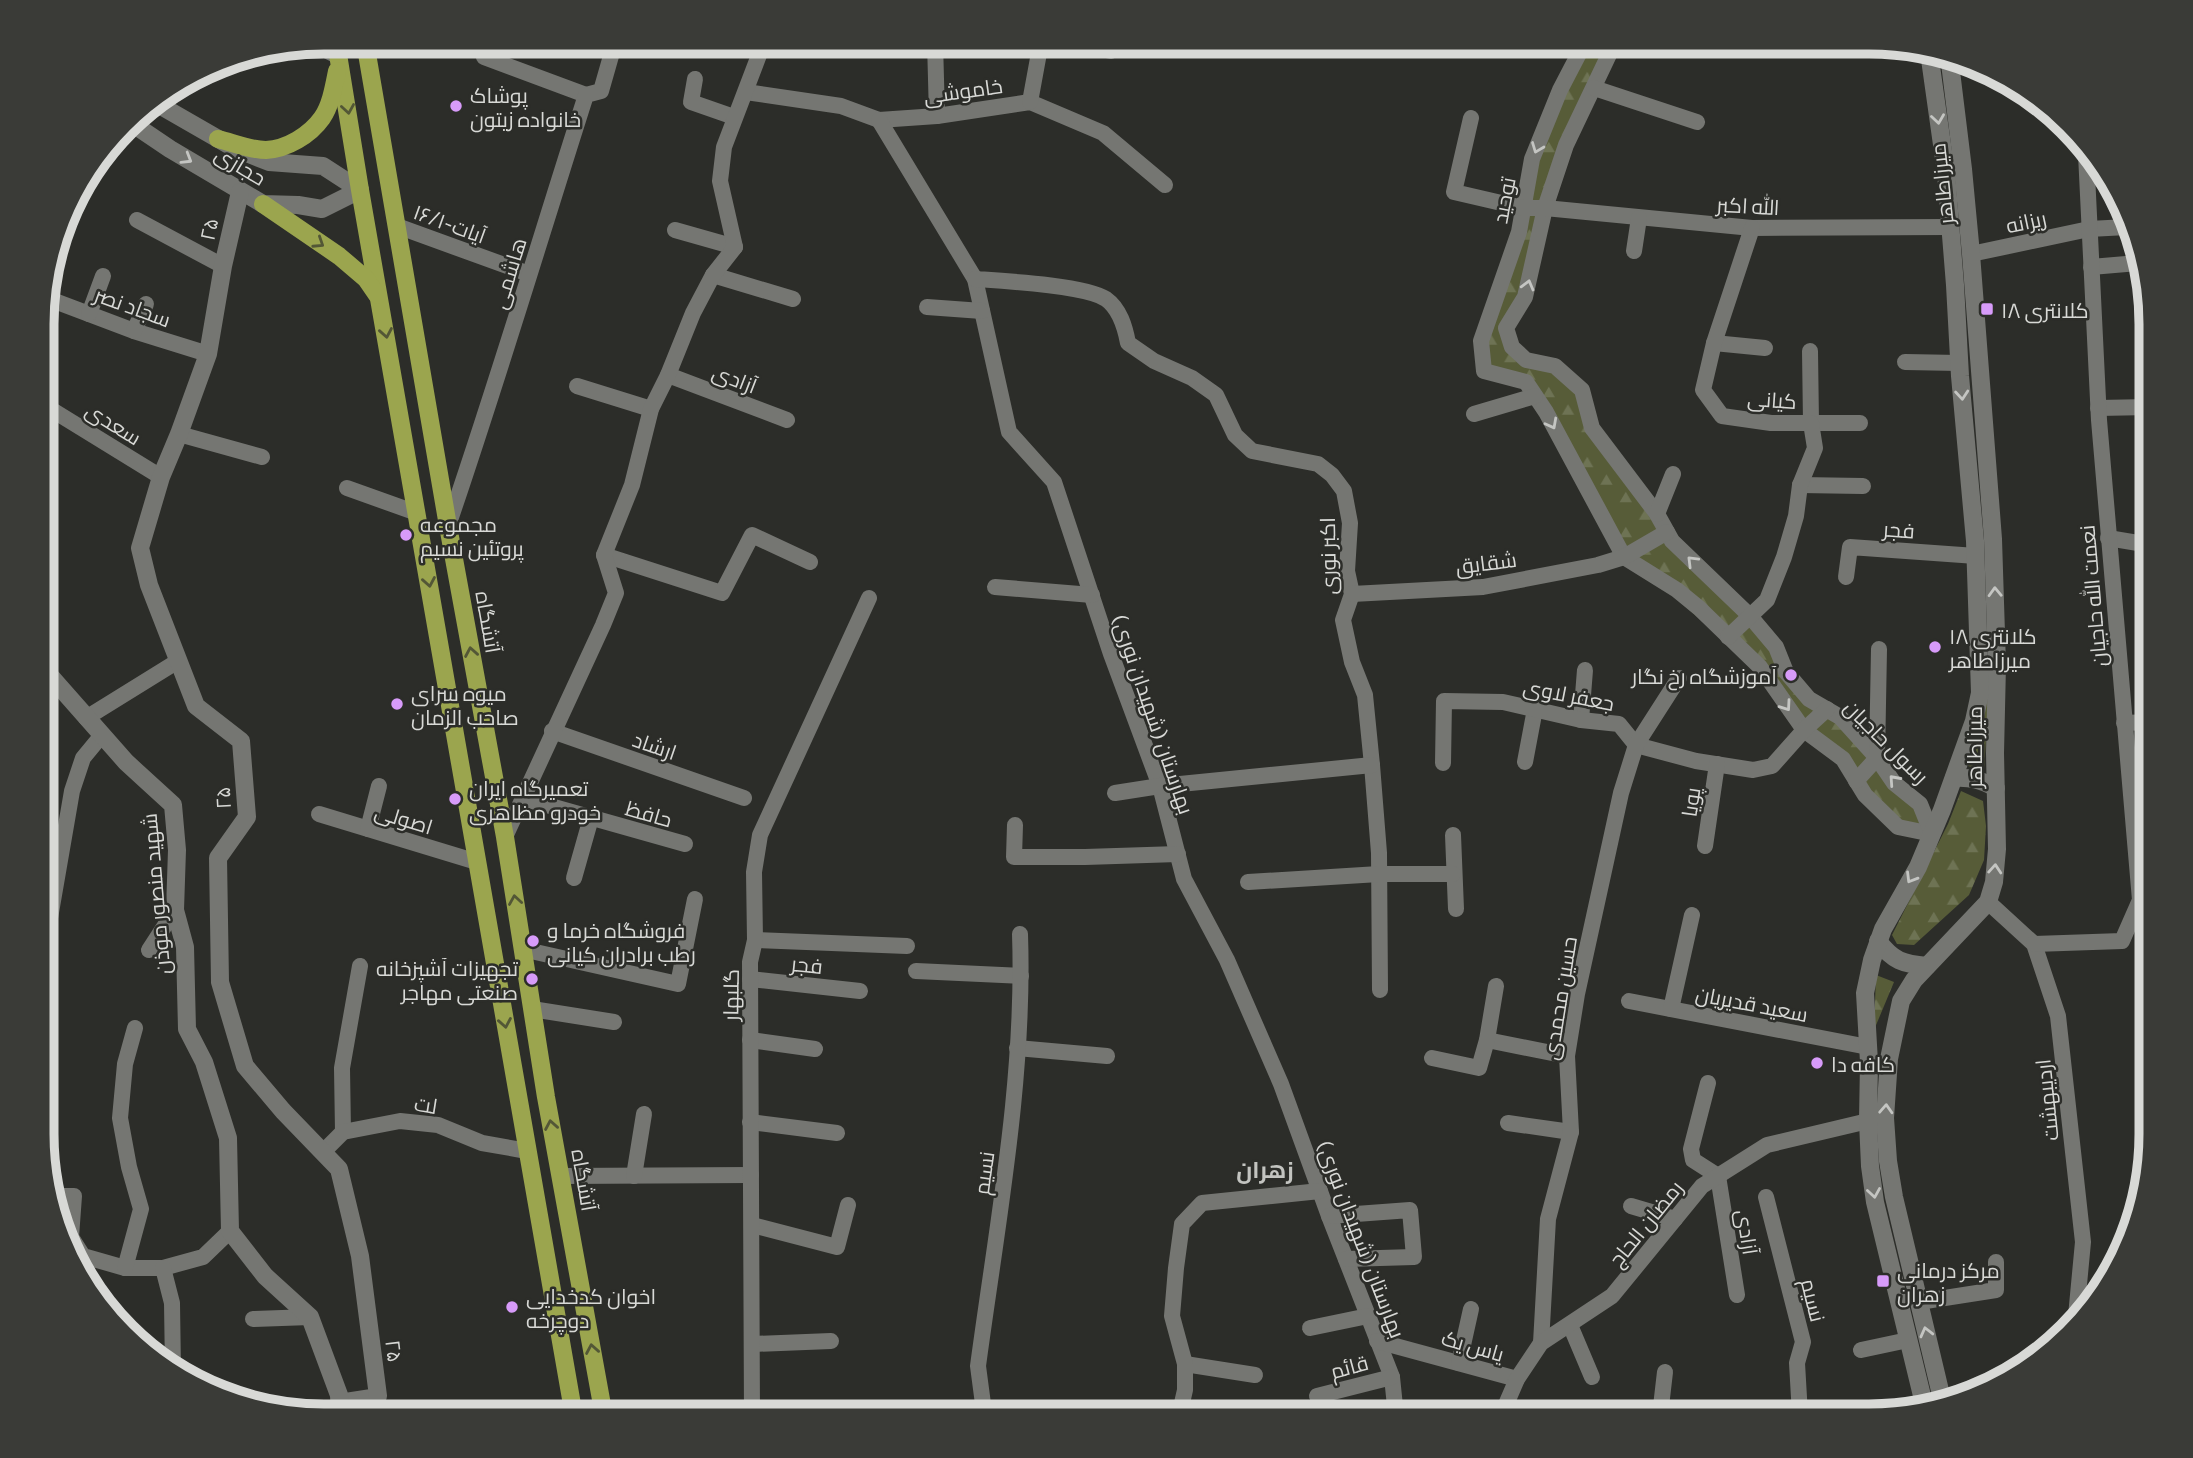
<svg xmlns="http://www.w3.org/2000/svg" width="2193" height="1458" font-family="Commissioner,Cairo,sans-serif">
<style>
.forest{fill:url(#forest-firs)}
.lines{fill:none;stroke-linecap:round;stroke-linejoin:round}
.street{stroke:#757672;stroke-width:16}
.secondary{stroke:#757672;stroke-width:18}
.primary{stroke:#9ba54e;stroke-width:18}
.oneway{stroke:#535736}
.oneway2{stroke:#c4c5c2}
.poi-dot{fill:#d79bf9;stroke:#2c2d29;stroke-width:2.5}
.labels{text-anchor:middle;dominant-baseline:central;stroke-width:5;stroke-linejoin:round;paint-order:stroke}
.street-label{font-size:21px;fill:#d8d9d6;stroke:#2c2d29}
.poi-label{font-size:21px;fill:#d8d9d6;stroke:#2c2d29;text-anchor:start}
.neighbourhood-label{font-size:23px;font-weight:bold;fill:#c3c4c0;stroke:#2c2d29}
.rim{fill:none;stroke:#d8d9d6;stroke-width:9}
</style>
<defs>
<pattern id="forest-firs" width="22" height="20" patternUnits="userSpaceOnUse" patternTransform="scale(1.75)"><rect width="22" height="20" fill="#575c38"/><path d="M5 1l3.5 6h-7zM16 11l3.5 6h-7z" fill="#6e7354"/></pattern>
</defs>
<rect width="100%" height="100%" fill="#2c2d29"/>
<g class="forest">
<polygon points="1586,42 1612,42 1564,143 1522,296 1504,326 1514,355 1555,368 1580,393 1588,428 1773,650 1918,805 1929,832 1902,822 1807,733 1777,686 1628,557 1540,398 1487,365 1487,342 1532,170"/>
<polygon points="1989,693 1984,770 1968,766"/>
<polygon points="1961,791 1983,801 1986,826 1984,860 1969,895 1914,945 1897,944 1892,935 1948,824"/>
<polygon points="1876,975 1894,982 1874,1030"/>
</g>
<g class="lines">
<g class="street">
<polyline points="935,42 937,116"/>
<polyline points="1064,42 1111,51"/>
<polyline points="1585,42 1560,90 1532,159 1519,232 1481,341 1484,371 1526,382 1546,412 1624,557 1677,590 1699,608 1760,667 1804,730 1843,759 1865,795 1898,827 1932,834"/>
<polyline points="1615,42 1566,145 1545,208 1525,297 1506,328 1512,347 1526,360 1555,366 1582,390 1592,428 1657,514 1672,541 1749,615 1776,647 1786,672 1809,699 1840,717 1877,758 1894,783 1920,804 1932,834"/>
<polyline points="314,44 339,57"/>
<polyline points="484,57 586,95"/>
<polyline points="695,79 691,102 734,117"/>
<polyline points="1594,88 1697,122"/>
<polyline points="746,92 841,106 879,120 937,116 1030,102 1103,133 1165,185"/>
<polyline points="1030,102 1041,42"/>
<polyline points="1471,118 1454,192 1523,208 1545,208 1752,228 1950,227"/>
<polyline points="879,120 975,279 1009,432 1054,482 1111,654 1160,786 1184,879 1227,960 1281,1084 1329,1216 1392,1377 1396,1416"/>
<polyline points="137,220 223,266"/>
<polyline points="397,226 529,274"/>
<polyline points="675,230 735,247"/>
<polyline points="1634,251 1639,218"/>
<polyline points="1971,254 2089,229 2127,227"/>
<polyline points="2091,267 2138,263"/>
<polyline points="713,275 793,299"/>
<path d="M975,279C1004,281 1085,285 1106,299C1120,309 1125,327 1128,343L1154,361L1192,378L1216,395L1235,435L1252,451L1318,464L1332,475L1344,491L1350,523L1347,571L1352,594L1343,620L1352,662L1365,695L1372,765L1379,853L1380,990"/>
<polyline points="44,297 134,331 208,354"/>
<polyline points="927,307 982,311"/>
<polyline points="89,314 103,276"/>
<polyline points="134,331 146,304"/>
<polyline points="1714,343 1765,348"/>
<polyline points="1810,351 1811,423 1860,423"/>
<polyline points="1905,362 1959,363"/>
<polyline points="668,375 787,420"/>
<polyline points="577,386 651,409"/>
<polyline points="44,405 161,477"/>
<polyline points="2098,408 2150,407"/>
<polyline points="1474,414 1535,396"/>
<polyline points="179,434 262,457"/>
<polyline points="1800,485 1863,486"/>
<polyline points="347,488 417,513"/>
<polyline points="1657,514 1673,474"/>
<path d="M448,526C497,383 540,239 586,95L601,91L615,42"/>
<polyline points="2108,538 2150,545"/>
<polyline points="604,555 722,593 752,535 810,562"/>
<polyline points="1846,577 1850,547 1976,556"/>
<polyline points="995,587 1092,595"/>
<polyline points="1352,594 1483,587 1598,565 1624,557 1667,532"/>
<polyline points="1728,637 1767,600 1784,557 1796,516 1800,485 1815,448 1811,423 1771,423 1722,416 1703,390 1714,343 1752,228"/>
<polyline points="86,718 178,661"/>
<polyline points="1581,720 1585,670"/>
<polyline points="2124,723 2150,722"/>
<polyline points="552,731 744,798"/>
<polyline points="1525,762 1535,709"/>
<polyline points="1443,763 1444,701 1503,702 1581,720 1619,724 1636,745 1696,761 1753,770 1772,766 1804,730 1827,709"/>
<polyline points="1856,781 1877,758 1879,649"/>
<polyline points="1115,793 1160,786 1372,765"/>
<polyline points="522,798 685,844"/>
<polyline points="319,814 477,862"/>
<polyline points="1015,825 1014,857 1085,857 1178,854"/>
<polyline points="368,829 379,786"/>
<polyline points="1453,835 1456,909"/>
<polyline points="505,837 603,625 616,593 604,555 632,485 651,409 668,375 693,313 713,275 735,247 720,181 724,147 764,42"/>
<polyline points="1705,846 1717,764"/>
<polyline points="574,878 591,818"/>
<polyline points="1248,882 1379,874 1453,874"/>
<polyline points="1988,902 2034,944 2058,1016 2083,1242 2076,1316"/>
<polyline points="755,940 907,946"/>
<polyline points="44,942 49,924 72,791 83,758 102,735"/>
<polyline points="2034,944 2122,941 2140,900 2099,420 2086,154"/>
<polyline points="522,949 678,984 695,899"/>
<polyline points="149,950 175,910"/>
<polyline points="916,971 1021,976"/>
<polyline points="750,979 860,991"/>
<polyline points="1629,1001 1868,1047"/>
<polyline points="532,1009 614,1022"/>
<polyline points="1671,1009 1692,915"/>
<polyline points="750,1040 815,1049"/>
<polyline points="1487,1040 1567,1056"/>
<polyline points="1017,1048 1107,1056"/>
<polyline points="1432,1058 1479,1068 1487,1040 1496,986"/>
<polyline points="1708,1083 1691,1149 1693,1160 1718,1176 1737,1295"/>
<polyline points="750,1122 837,1133"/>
<polyline points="1508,1123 1571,1132"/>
<polyline points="343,1132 342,1068 360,966"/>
<polyline points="323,1152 343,1132 400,1121 438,1125 482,1143 527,1151"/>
<polyline points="561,1176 751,1175"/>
<polyline points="634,1176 644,1114"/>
<polyline points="53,1196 74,1196 71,1237 83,1256 125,1268 163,1268 203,1257 230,1231"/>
<polyline points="1766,1197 1803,1342 1797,1363 1800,1415"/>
<polyline points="1631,1206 1675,1219"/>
<polyline points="1329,1216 1410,1210 1414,1257 1346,1259"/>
<polyline points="752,1225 837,1247 848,1205"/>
<polyline points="125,1268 141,1209 129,1167 120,1118 125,1064 135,1028"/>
<polyline points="163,1268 172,1303 173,1371"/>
<polyline points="1919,1302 1996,1290 1996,1262"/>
<polyline points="253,1319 310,1317"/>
<polyline points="1570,1325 1592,1377"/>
<polyline points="1310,1328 1368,1316"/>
<polyline points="1377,1341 1517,1379"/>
<polyline points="1541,1343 1548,1219 1571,1132 1567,1056 1577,994 1621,793 1636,745 1679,678"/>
<polyline points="753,1344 831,1341"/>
<polyline points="1861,1350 1908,1340"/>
<polyline points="1459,1363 1471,1309"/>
<polyline points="1185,1364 1255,1375"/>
<polyline points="1317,1396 1392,1377"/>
<polyline points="339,1402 378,1396"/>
<polyline points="752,1411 834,1411"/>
<polyline points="1660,1415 1665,1372"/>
<polyline points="1725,1415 1827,1415"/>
<polyline points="752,1416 750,962 755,940 754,872 760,835 869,598"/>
<path d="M981,1416L983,1404L978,1366C997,1224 1025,1079 1020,934"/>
<polyline points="1179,1416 1185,1390 1185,1364 1172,1316 1176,1268 1182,1224 1202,1203 1320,1191"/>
<polyline points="1501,1416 1517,1379 1541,1343 1612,1296 1702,1186 1767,1145 1868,1121"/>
</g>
<g class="secondary">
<polyline points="154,102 234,148 269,162 323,166 360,190"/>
<polyline points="130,122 170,149 263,204 298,205 322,209 360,190"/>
<polyline points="240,192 223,266 208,354 179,434 161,477 140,548 149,585 196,706 241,741 247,817 218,858 220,982 245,1066 283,1111 339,1169 360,1256 378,1396"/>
<polyline points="44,669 126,762 173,805 177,850 175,910 185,947 187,1029 204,1062 228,1138 230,1231 265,1276 310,1317 339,1395 340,1416"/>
<path d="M1954,778C1971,777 1981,780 1996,788"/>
<path d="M1878,941C1893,961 1903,964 1927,966"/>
<polyline points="1942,1399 1894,1197 1888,1161 1885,1118 1889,1059 1901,1001 1914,980 1988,902 1994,882 1997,849 1995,753 1997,665 1993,539 1971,254 1963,169 1949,55"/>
<polyline points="1924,1404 1875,1202 1870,1166 1868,1121 1869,1062 1865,993 1872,960 1883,929 1918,867 1942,810 1974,721 1980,693 1975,541 1960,376 1955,285 1946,173 1929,52"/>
</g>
<g class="primary">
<polyline points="336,42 360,190 574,1416"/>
<polyline points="365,42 448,526 505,837 546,1097 604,1416"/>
<path d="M218,139C234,143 250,150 266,150C287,149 310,135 322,118C331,105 334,86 337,71"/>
<polyline points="263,204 339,256 366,279 377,295"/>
</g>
</g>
<defs><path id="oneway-chevron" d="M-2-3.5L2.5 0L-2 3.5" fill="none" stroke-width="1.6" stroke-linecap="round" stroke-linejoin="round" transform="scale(1.75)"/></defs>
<g class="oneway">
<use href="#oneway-chevron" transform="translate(348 109) rotate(81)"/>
<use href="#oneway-chevron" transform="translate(319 243) rotate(33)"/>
<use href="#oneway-chevron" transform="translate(386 333) rotate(80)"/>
<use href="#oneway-chevron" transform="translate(429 582) rotate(80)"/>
<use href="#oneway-chevron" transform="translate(471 652) rotate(-100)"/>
<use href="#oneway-chevron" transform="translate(515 900) rotate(-99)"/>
<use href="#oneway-chevron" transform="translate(505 1023) rotate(80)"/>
<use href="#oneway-chevron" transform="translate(551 1125) rotate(-100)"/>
<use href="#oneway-chevron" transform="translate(592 1349) rotate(-100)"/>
</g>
<g class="oneway2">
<use href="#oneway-chevron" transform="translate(1938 119) rotate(82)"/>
<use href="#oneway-chevron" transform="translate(1537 148) rotate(111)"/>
<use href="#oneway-chevron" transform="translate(187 159) rotate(31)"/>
<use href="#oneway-chevron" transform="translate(1528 285) rotate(-75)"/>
<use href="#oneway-chevron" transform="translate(1962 395) rotate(85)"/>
<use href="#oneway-chevron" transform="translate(1552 424) rotate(62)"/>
<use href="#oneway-chevron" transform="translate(1692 561) rotate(-135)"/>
<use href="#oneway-chevron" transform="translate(1995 592) rotate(-92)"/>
<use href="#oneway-chevron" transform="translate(1786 706) rotate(55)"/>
<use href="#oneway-chevron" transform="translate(1894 780) rotate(-132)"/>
<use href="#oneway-chevron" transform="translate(1995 869) rotate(-86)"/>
<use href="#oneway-chevron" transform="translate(1911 878) rotate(121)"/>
<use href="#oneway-chevron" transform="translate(1886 1109) rotate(-87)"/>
<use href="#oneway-chevron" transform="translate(1874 1193) rotate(81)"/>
<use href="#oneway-chevron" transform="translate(1926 1332) rotate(-104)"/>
</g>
<g class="poi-dot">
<circle cx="456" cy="106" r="7"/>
<rect x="1980" y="302" width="14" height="14" rx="3.5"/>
<circle cx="406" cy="535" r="7"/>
<circle cx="1935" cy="647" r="7"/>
<circle cx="1791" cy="675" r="7"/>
<circle cx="397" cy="704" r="7"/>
<circle cx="455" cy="799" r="7"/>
<circle cx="533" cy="941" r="7"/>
<circle cx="532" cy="979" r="7"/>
<circle cx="1817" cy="1063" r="7"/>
<rect x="1876" y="1274" width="14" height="14" rx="3.5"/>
<circle cx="512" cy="1307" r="7"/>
</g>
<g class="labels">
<g class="street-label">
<text transform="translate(963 90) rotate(-8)">خاموشی</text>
<text transform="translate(241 165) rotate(31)">حجازی</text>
<text transform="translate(1941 184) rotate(-96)">میرزاطاهر</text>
<text transform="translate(1503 200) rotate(-79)">توحید</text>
<text transform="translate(1748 205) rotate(3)">الله اکبر</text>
<text transform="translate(2026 221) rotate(-12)">ریزانه</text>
<text transform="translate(450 223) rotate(20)">۱۶/۱-آیات</text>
<text transform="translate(208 229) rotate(-78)">۲۵</text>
<text transform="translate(508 273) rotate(-73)">هاشمی</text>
<text transform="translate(133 306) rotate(20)">سجاد نصر</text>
<text transform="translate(735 378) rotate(21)">آزادی</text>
<text transform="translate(1772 399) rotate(4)">کیانی</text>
<text transform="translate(114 423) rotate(32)">سعدی</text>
<text transform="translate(1899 529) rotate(4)">فجر</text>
<text transform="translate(1327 556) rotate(-91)">اکبر نوری</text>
<text transform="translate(1486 562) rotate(-7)">شقایق</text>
<text transform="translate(2092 596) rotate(-95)">نعمت الله حاجیان</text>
<text transform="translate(489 622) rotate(80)">آتشگاه</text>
<text transform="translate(1569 694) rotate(11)">جعفر لاوی</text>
<text transform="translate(1154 714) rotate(71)">بهارستان (شهیدان نوری)</text>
<text transform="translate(1887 741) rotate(45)">رسول حاجیان</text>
<text transform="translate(655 745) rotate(19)">ارشاد</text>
<text transform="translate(1973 747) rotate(-90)">میرزاطاهر</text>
<text transform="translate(222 798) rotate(-93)">۲۵</text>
<text transform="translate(1690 802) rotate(-82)">پویا</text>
<text transform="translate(649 813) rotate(16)">حافظ</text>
<text transform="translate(404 818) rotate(17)">اصولی</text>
<text transform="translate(155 894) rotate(-95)">شهید منصور موذن</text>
<text transform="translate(807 964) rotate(6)">فجر</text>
<text transform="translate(730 995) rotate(-89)">گلبهار</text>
<text transform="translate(1559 998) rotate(-81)">حسین محمدی</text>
<text transform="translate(1752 1003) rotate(11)">سعید قدیریان</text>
<text transform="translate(2046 1100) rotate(-96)">اردیبهشت</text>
<text transform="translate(426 1104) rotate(9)">لت</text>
<text transform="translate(983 1173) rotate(-82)">نسیم</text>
<text transform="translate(585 1180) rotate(80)">آتشگاه</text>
<text transform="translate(1645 1223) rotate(-51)">رمضان الحاج</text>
<text transform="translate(1748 1232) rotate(81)">آزادی</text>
<text transform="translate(1362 1239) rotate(69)">بهارستان (شهیدان نوری)</text>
<text transform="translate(1814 1300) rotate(76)">نسیم</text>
<text transform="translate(1473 1345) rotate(16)">یاس یک</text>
<text transform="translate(395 1351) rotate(83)">۲۵</text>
<text transform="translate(1349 1366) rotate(-15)">قائم</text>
</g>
<g class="poi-label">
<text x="470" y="94">پوشاک<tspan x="470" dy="24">خانواده زیتون</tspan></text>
<text x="2001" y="309">کلانتری ۱۸</text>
<text x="420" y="523">مجموعه<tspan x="420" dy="24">پروتئین نسیم</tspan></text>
<text x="1949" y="635">کلانتری ۱۸<tspan x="1949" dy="24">میرزاطاهر</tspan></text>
<text x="1777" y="675" text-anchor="end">آموزشگاه رخ نگار</text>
<text x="411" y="692">میوه سرای<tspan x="411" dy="24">صاحب الزمان</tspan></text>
<text x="469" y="787">تعمیرگاه ایران<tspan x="469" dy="24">خودرو مظاهری</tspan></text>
<text x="547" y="929">فروشگاه خرما و<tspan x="547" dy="24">رطب برادران کیانی</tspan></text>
<text x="518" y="967" text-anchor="end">تجهیزات آشپزخانه<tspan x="518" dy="24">صنعتی مهاجر</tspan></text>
<text x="1831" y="1063">کافه دا</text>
<text x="1897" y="1269">مرکز درمانی<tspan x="1897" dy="24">زهران</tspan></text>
<text x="526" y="1295">اخوان کدخدایی<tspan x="526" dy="24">دوچرخه</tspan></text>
</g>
<g class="neighbourhood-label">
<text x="1265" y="1169">زهران</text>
</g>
</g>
<path d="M0 0H2193V1458H0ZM324 54H1869A270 270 0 0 1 2139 324V1134A270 270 0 0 1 1869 1404H324A270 270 0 0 1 54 1134V324A270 270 0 0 1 324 54Z" fill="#3a3b37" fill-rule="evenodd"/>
<path class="rim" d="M324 54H1869A270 270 0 0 1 2139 324V1134A270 270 0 0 1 1869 1404H324A270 270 0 0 1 54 1134V324A270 270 0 0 1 324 54Z"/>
</svg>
